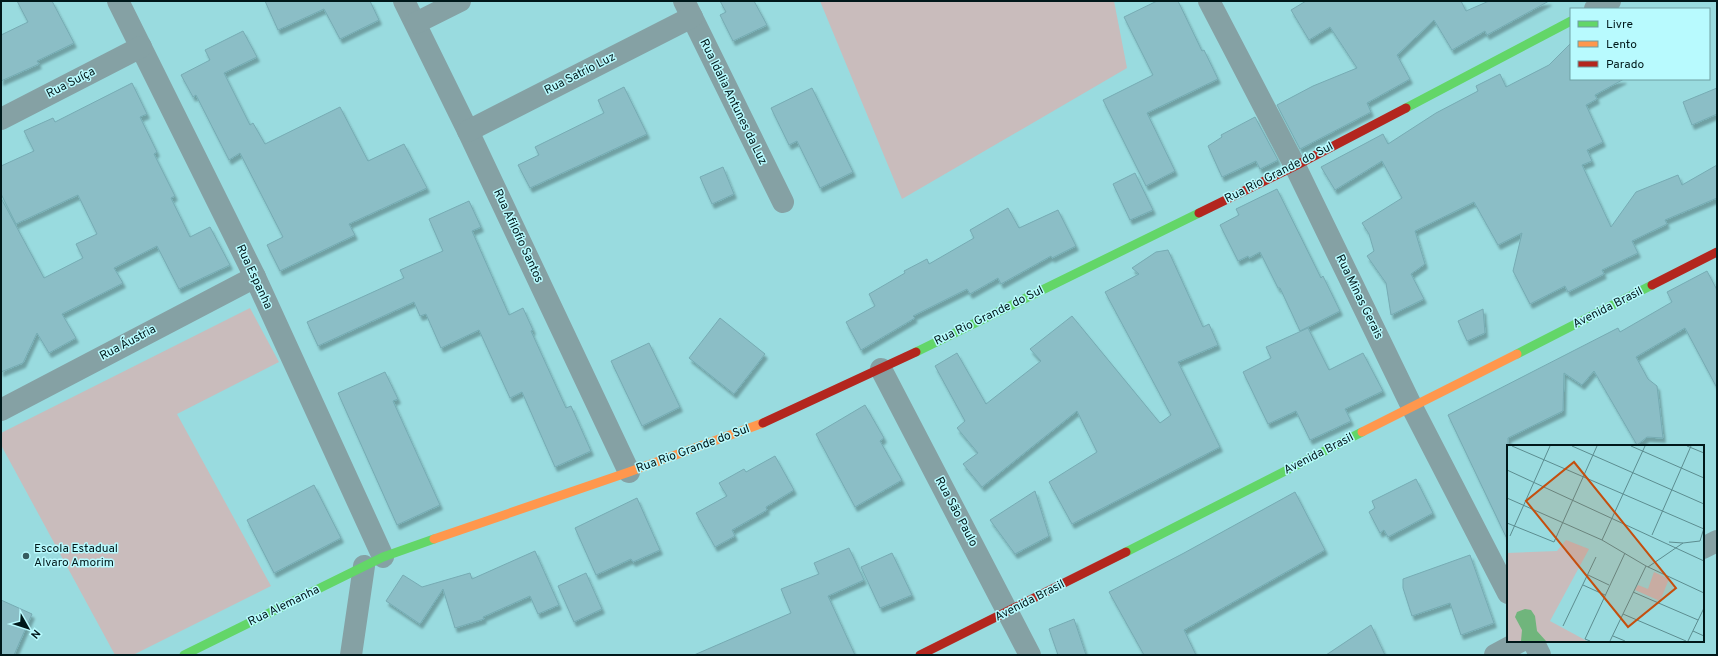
<svg xmlns="http://www.w3.org/2000/svg" width="1718" height="656" font-family="Overpass,sans-serif">
<style>
.green{fill:#c9bcbc}
.building{fill:#8bbec6;stroke:#76abb3;filter:url(#shadow)}
.lines{fill:none;stroke-linecap:round;stroke-linejoin:round}
.street{stroke:#85a1a4;stroke-width:22}
.fast{stroke:#63d668;stroke-width:9}
.slow{stroke:#ff974d;stroke-width:9}
.jam{stroke:#b3261e;stroke-width:9}
.poi-dot{fill:#365c5f;stroke:#b8fafe;stroke-width:1.5}
.labels{text-anchor:middle;dominant-baseline:central;stroke-width:3;stroke-linejoin:round;paint-order:stroke}
.street-label{font-size:12px;fill:#00181a;stroke:#b8fafe}
.poi-label{font-size:12px;fill:#00181a;stroke:#b8fafe;text-anchor:start}
.inset-road{fill:none;stroke:#5c8d90;stroke-width:1}
.view{fill:#c54f0e;fill-opacity:0.15;stroke:#c54f0e;stroke-width:2}
.inset-edge{fill:none;stroke:#00181a;stroke-width:2}
</style>
<defs>
<filter id="shadow"><feDropShadow dx="2.5" dy="4.5" stdDeviation="1" flood-color="#0004"/></filter>
</defs>
<rect width="100%" height="100%" fill="#99dbdf"/>
<g class="green">
<polygon points="820,1 1114,1 1127,68 902,199"/>
<polygon points="250,308 279,362 177,414 271,586 133,655 115,655 1,445 1,433"/>
</g>
<g class="building">
<polygon points="17,1 52,1 74,43 37,61 39,64 1,81 1,35 28,22"/>
<polygon points="265,1 370,1 379,20 340,39 324,9 278,30"/>
<polygon points="720,1 754,1 767,25 733,41 720,15 726,12"/>
<polygon points="1157,1 1178,1 1202,51 1204,50 1218,79 1147,113 1175,171 1146,186 1103,100 1153,75 1124,17"/>
<polygon points="1306,1 1461,1 1466,11 1489,1 1549,1 1487,35 1485,31 1452,50 1434,20 1397,55 1410,79 1367,103 1371,112 1300,149 1277,105 1313,86 1357,68 1330,27 1309,40 1291,10"/>
<polygon points="243,31 257,57 224,73 250,125 253,123 265,144 340,107 368,161 404,144 427,188 349,224 355,235 280,271 267,245 283,237 240,153 229,160 196,95 193,97 181,75 210,60 205,50"/>
<polygon points="1571,43 1571,79 1624,79 1595,95 1597,99 1586,105 1603,142 1587,150 1592,161 1582,165 1611,227 1636,192 1678,175 1682,185 1717,165 1717,198 1665,220 1667,224 1632,241 1638,253 1602,270 1604,274 1568,292 1565,286 1530,304 1513,271 1522,233 1498,245 1474,202 1415,231 1425,264 1411,274 1424,299 1391,315 1386,283 1367,256 1374,251 1369,234 1362,223 1402,198 1382,161 1335,190 1321,167 1383,134 1388,144 1436,113 1478,91 1476,86 1500,74 1506,87 1549,65"/>
<polygon points="132,83 147,114 140,117 157,152 154,154 175,196 171,198 190,237 210,227 230,265 179,289 157,246 114,268 123,283 62,314 76,338 49,353 37,333 23,363 1,372 1,198 44,278 83,258 76,244 97,234 78,195 16,224 1,194 1,166 34,151 24,131 53,118 55,122"/>
<polygon points="624,87 647,134 530,188 518,165 539,155 535,147 604,113 598,100"/>
<polygon points="812,88 853,172 820,188 797,141 789,145 771,108"/>
<polygon points="1717,88 1717,114 1692,125 1683,102"/>
<polygon points="1255,117 1278,160 1260,169 1256,161 1222,177 1208,146 1222,137 1221,135"/>
<polygon points="723,167 734,194 712,204 700,177"/>
<polygon points="1135,173 1153,210 1130,220 1113,184"/>
<polygon points="1277,189 1321,278 1323,276 1340,311 1300,331 1280,288 1278,288 1260,252 1249,258 1248,256 1238,261 1220,225 1239,215 1236,209"/>
<polygon points="469,201 481,227 472,231 509,315 523,308 533,330 531,331 566,408 571,406 591,451 555,467 522,392 510,398 479,330 441,348 426,314 420,316 414,302 318,346 307,322 404,278 400,270 443,251 429,219"/>
<polygon points="1008,208 1019,228 1058,210 1076,246 1052,258 1051,256 1001,284 998,278 970,294 967,289 913,316 915,318 861,350 846,322 875,306 869,294 905,273 904,271 927,259 929,264 974,238 970,230"/>
<polygon points="1168,250 1203,327 1209,324 1218,345 1178,362 1220,447 1072,524 1049,482 1097,452 1077,411 982,487 963,464 978,453 957,428 965,421 935,366 957,353 986,404 1041,361 1030,349 1072,316 1160,423 1171,415 1105,292 1139,274 1132,268 1156,252"/>
<polygon points="1707,271 1717,290 1717,388 1685,328 1636,357 1648,379 1657,386 1663,438 1647,437 1637,445 1594,371 1582,385 1564,373 1563,411 1508,438 1508,541 1448,415 1618,328 1620,332 1672,302 1667,292"/>
<polygon points="1483,309 1485,333 1467,341 1458,321"/>
<polygon points="720,318 765,354 734,394 689,358"/>
<polygon points="1308,328 1329,370 1363,353 1383,391 1345,409 1351,421 1310,440 1296,411 1268,424 1243,372 1271,358 1266,347"/>
<polygon points="649,343 680,407 642,426 611,361"/>
<polygon points="385,372 398,399 393,401 440,505 397,525 338,393"/>
<polygon points="865,405 884,438 880,441 902,480 855,507 816,434"/>
<polygon points="775,456 794,490 766,507 767,510 732,530 735,536 715,547 696,513 727,496 719,483 744,469 746,472"/>
<polygon points="1416,479 1433,513 1388,537 1384,530 1380,533 1369,512 1375,508 1372,501"/>
<polygon points="314,485 341,538 274,573 247,520"/>
<polygon points="1035,491 1049,536 1015,554 990,520"/>
<polygon points="1295,492 1325,550 1184,630 1196,655 1144,655 1109,592 1184,553"/>
<polygon points="637,498 660,550 633,562 631,559 596,575 575,528"/>
<polygon points="849,548 864,580 828,596 855,655 694,655 791,613 781,589 819,574 814,563"/>
<polygon points="535,551 559,605 538,614 530,596 483,617 484,619 455,628 443,589 420,624 386,601 403,575 422,587 470,573 472,579"/>
<polygon points="892,553 912,595 880,608 861,567"/>
<polygon points="1470,555 1494,623 1461,635 1450,603 1412,616 1403,588 1403,579"/>
<polygon points="586,573 602,609 574,622 558,586"/>
<polygon points="1,600 32,614 14,655 1,655"/>
<polygon points="1074,619 1086,655 1058,655 1049,629"/>
<polygon points="1371,625 1385,655 1326,655"/>
</g>
<g class="lines">
<g class="street">
<polyline points="118,1 255,277 383,557"/>
<polyline points="404,1 468,131 629,472"/>
<polyline points="684,1 783,202"/>
<polyline points="1209,1 1295,166 1412,407 1508,593"/>
<polyline points="1595,9 1610,1"/>
<polyline points="416,23 460,1"/>
<polyline points="1,119 141,47"/>
<polyline points="468,131 692,17"/>
<polyline points="881,369 1030,655"/>
<polyline points="1,410 255,277"/>
<polyline points="1703,548 1717,541"/>
<polyline points="1533,641 1540,655"/>
<polyline points="351,655 364,566"/>
<polyline points="1495,655 1521,641"/>
</g>
<g class="fast">
<polyline points="1406,108 1571,21"/>
<polyline points="916,352 1199,213"/>
<polyline points="1517,354 1652,285"/>
<polyline points="1126,552 1362,432"/>
<polyline points="184,655 383,557 434,539"/>
</g>
<g class="slow">
<polyline points="1362,432 1517,354"/>
<polyline points="434,539 629,472 763,423"/>
</g>
<g class="jam">
<polyline points="1199,213 1295,166 1406,108"/>
<polyline points="1652,285 1717,252"/>
<polyline points="763,423 916,352"/>
<polyline points="920,655 1126,552"/>
</g>
</g>
<circle class="poi-dot" cx="26" cy="556" r="4"/>
<g class="labels">
<g class="street-label">
<text transform="translate(580 74) rotate(-27)">Rua Satrio Luz</text>
<text transform="translate(71 83) rotate(-27)">Rua Suíça</text>
<text transform="translate(733 102) rotate(64)">Rua Idalia Antunes da Luz</text>
<text transform="translate(1279 173) rotate(-27)">Rua Rio Grande do Sul</text>
<text transform="translate(518 236) rotate(65)">Rua Afilofio Santos</text>
<text transform="translate(254 277) rotate(65)">Rua Espanha</text>
<text transform="translate(1359 297) rotate(64)">Rua Minas Gerais</text>
<text transform="translate(1608 308) rotate(-27)">Avenida Brasil</text>
<text transform="translate(989 316) rotate(-26)">Rua Rio Grande do Sul</text>
<text transform="translate(128 343) rotate(-28)">Rua Áustria</text>
<text transform="translate(693 449) rotate(-20)">Rua Rio Grande do Sul</text>
<text transform="translate(1319 454) rotate(-27)">Avenida Brasil</text>
<text transform="translate(956 512) rotate(62)">Rua São Paulo</text>
<text transform="translate(1030 601) rotate(-27)">Avenida Brasil</text>
<text transform="translate(284 606) rotate(-26)">Rua Alemanha</text>
</g>
<g class="poi-label">
<text x="34" y="549">Escola Estadual<tspan x="34" dy="14">Alvaro Amorim</tspan></text>
</g>
</g>
<g transform="translate(1507 445)">
<rect width="197" height="197" fill="#99dbdf"/>
<path d="M59,95L82,104L43,176L80,196H0V108L50,106ZM147,127L162,134L153,156L128,145L131,140L141,144Z" fill="#c9bcbc"/>
<path d="M18,164L24,165L28,171L30,186L39,196H14L15,185L8,172L10,167Z" fill="#70b57c"/>
<path class="inset-road" d="M5,1L197,84M65,1L197,59M124,1L197,33M180,1L197,8M0,25L197,116M0,53L95,95L139,121L197,148M0,78L47,97L90,1M145,90L184,1M3,91L43,1M95,95L138,1M162,97L176,98M141,122L176,98L193,96L197,83M81,130L102,140M76,140L98,150M126,147L191,175M116,169L179,196M56,181L89,112M186,186L197,191M106,191L118,196M83,196L78,194L118,108M103,196L139,121M181,196L197,163"/>
<path class="view" d="M67,17L169,143L121,182L19,56Z"/>
<rect width="197" height="197" class="inset-edge"/>
</g>
<rect width="1718" height="656" fill="none" stroke="#00181a" stroke-width="4"/>
<rect x="1570" y="8" width="140" height="72" fill="#b8fafe" stroke="#6ea0a3"/>
<rect x="1578" y="21" width="20" height="6" fill="#63d668" stroke="#6ea0a3"/>
<text x="1606" y="28" font-size="12" fill="#00181a">Livre</text>
<rect x="1578" y="41" width="20" height="6" fill="#ff974d" stroke="#6ea0a3"/>
<text x="1606" y="48" font-size="12" fill="#00181a">Lento</text>
<rect x="1578" y="61" width="20" height="6" fill="#b3261e" stroke="#6ea0a3"/>
<text x="1606" y="68" font-size="12" fill="#00181a">Parado</text>
<g transform="translate(28 628) rotate(129)" stroke="#b8fafe" stroke-width="3" paint-order="stroke">
<path d="M0-3L7 15L0 10L-7 15Z" fill="#00181a"/>
<text y="-6" font-size="11" font-weight="bold" text-anchor="middle" fill="#00181a">N</text>
</g>
</svg>
